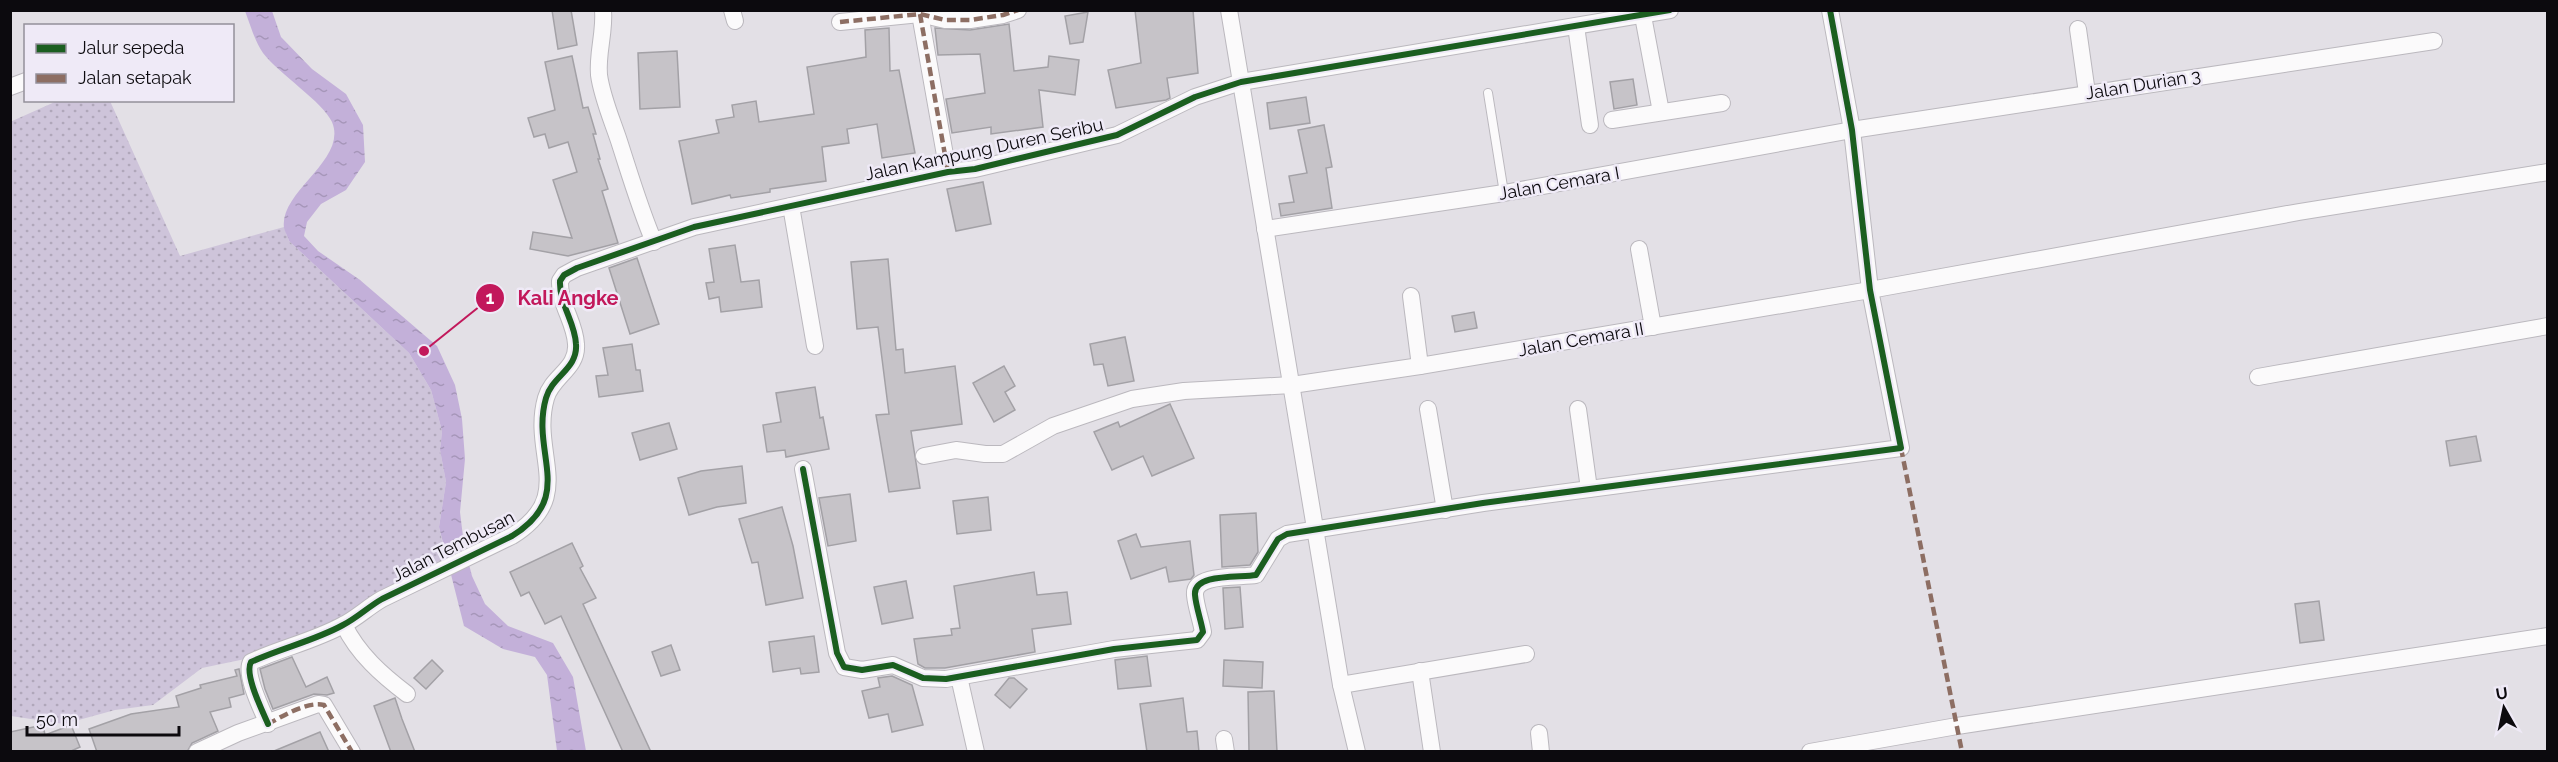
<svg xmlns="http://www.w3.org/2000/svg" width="2558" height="762" font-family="Raleway,sans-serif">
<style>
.grass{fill:url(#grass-dots)}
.water{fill:url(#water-ripples)}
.building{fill:#c6c3c8;stroke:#a3a1a6;stroke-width:1.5}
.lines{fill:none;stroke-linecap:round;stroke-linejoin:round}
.service-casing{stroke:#bbb8be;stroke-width:10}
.minor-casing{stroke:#bbb8be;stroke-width:18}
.service{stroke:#fbfafb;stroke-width:8}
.minor{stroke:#fbfafb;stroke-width:16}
.quiet{stroke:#8d6e63;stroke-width:4.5;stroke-dasharray:9 4.5;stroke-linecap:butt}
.cycleway-casing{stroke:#efeaf7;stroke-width:10}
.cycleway{stroke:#1b5e20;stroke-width:6}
.labels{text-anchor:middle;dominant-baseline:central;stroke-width:5;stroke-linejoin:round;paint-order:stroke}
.street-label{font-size:18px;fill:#0c0a0e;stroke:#efeaf7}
.leader{fill:none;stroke:#c2185b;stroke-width:2}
.callout-dot{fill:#c2185b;stroke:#efeaf7;stroke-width:2}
.mark-label{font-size:18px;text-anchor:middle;font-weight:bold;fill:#fff}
.callout-label{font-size:20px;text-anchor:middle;font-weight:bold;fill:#c2185b;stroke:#efeaf7;stroke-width:5;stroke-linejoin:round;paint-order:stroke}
</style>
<defs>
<pattern id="grass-dots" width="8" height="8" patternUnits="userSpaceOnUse" patternTransform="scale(1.5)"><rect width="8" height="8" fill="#cec4da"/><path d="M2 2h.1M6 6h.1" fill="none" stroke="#b0a7ba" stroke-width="1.8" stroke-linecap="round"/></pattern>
<pattern id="water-ripples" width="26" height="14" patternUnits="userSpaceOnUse" patternTransform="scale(1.5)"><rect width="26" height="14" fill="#c3b0d9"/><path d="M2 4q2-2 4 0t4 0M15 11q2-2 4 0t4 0" fill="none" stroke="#a696b9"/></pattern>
</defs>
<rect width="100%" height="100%" fill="#e3e0e6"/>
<polygon class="grass" points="57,101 110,101 180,256 284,227 289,241 409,353 431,390 442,431 440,450 446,482 439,527 447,562 354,615 260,656 202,668 153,705 115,710 64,724 11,716 10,122"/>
<path class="water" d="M245,11H272L281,37L312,69L346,94L363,125L365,162L346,190L321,204L307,222L304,236L318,251L360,280L437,346L455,385L462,419L465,459L460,512L464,545L472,576L485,604L508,626L553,643L573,677L586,751H557L547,675L535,657L503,649L464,626L439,527L446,482L440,450L442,431L431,390L409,353L289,241C288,237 285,232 284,228C279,191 348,160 332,122C323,102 279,74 263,53C255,42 250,24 245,11Z"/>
<g class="building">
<polygon points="552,10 571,10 577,45 558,49"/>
<polygon points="1135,10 1193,10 1198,73 1167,78 1170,98 1166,100 1116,108 1108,70 1141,63"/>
<polygon points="1088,12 1083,42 1070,44 1065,16"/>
<polygon points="1009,24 1014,71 1048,67 1049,56 1079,60 1075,95 1039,90 1043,127 991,134 991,127 952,133 946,99 985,93 980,54 938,55 935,28 970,30"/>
<polygon points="889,28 890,71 899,70 915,153 882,158 877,124 847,129 849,143 822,147 826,181 770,189 770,192 731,198 730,195 692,204 679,141 719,133 716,120 734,117 732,105 756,101 759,122 814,114 807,67 866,57 865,30"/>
<polygon points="677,51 680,107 640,109 638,53"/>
<polygon points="572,56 583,108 588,107 596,134 593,134 600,159 598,159 608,189 602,191 618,243 568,256 530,249 533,232 572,238 553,180 577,172 568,142 549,148 545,134 534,137 528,118 555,110 545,62"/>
<polygon points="1633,79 1637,105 1614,109 1610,82"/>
<polygon points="1306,97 1310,123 1270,129 1267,103"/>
<polygon points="1324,125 1332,167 1326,168 1332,208 1281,216 1279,204 1294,202 1289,176 1307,173 1298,130"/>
<polygon points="983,182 991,224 956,231 947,189"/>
<polygon points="735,245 741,282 759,280 762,307 721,312 719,297 709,299 706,283 714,282 709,249"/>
<polygon points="637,258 659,324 630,334 609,268"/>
<polygon points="888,259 896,350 903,349 905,373 955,366 962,424 911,431 920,488 889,492 876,415 889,414 878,327 857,329 851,262"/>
<polygon points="1474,312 1477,328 1455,332 1452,316"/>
<polygon points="1125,337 1134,381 1108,386 1103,364 1094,365 1090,344"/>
<polygon points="632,344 636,370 640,370 643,391 599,397 596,376 608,375 603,348"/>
<polygon points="1004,366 1015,386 1005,392 1015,410 994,422 973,383"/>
<polygon points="815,387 820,418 823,417 829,449 786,457 785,450 767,452 763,425 781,422 776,393"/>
<polygon points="1170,404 1194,458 1152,476 1143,456 1112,470 1094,432 1118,422 1120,427"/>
<polygon points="669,423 677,449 640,460 632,433"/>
<polygon points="2476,436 2481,461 2450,466 2446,441"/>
<polygon points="742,466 746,503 717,507 689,515 678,478 701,471"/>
<polygon points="850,494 856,541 828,546 819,498"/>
<polygon points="988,497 991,530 957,534 953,501"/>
<polygon points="782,507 793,546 803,598 766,605 758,562 752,563 739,519"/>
<polygon points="1256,513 1258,552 1250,565 1222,567 1220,515"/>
<polygon points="1136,534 1141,547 1190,541 1194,575 1191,579 1169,582 1166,567 1131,579 1118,541"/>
<polygon points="572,543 583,566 580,568 596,598 583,604 651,752 623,752 561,616 545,624 529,592 521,596 510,572"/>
<polygon points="1034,572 1037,595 1067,592 1071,624 1032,629 1035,652 945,668 925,668 918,664 914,639 952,635 951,629 960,628 954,586"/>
<polygon points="906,581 913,618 882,624 874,587"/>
<polygon points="1240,587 1243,627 1225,629 1223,588"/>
<polygon points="2319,601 2324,640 2300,643 2295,604"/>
<polygon points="814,636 819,672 801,674 800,668 773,672 769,642"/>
<polygon points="671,645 680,670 661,676 652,652"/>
<polygon points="1147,656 1151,686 1118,689 1115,660"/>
<polygon points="292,657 306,687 327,677 334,693 327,695 314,694 273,709 265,689 260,669"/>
<polygon points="432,660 443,671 426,689 414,678"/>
<polygon points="1224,660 1263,662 1262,688 1223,686"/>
<polygon points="239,669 244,694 229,698 231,707 210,712 218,731 192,743 187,752 97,752 89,729 131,714 179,707 176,696 201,688 200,685 237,676 235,670"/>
<polygon points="892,676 912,685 923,725 892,732 888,714 869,718 862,691 880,687 878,678"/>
<polygon points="1009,678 1014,678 1027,689 1010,708 995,695"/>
<polygon points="1274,691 1277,752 1249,752 1248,692"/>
<polygon points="395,698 402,719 415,752 391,752 374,706"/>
<polygon points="1183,698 1187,732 1197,731 1199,752 1147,752 1140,704"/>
<polygon points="43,725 45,735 71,725 80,747 69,752 10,752 10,732"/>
<polygon points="320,732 329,752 274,751"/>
</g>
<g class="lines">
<defs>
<polyline id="service" points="1488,93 1504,193"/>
<g id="minor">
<path d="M603,10C605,32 597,53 599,75C602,97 612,120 619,141C630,175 640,209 654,242"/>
<polyline points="732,10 735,21"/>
<polyline points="1229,10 1341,685 1357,752"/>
<polyline points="920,14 948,172"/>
<polyline points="1643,16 1661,112"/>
<polyline points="840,22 920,14 945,20 970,20 1003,15 1018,10"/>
<polyline points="1576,26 1590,125"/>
<polyline points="2078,29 2087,93"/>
<polyline points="10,87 26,81"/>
<polyline points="1612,120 1722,103"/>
<polyline points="791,206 815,346"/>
<polyline points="1265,229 1504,193 1852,130 2434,41"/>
<polyline points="1639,249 1653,327"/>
<polyline points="1411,296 1420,366"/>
<polyline points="2258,377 2548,326"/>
<polyline points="1428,409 1445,510"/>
<polyline points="1578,409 1589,489"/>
<polyline points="924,456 956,450 985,454 1003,454 1053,426 1132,399 1184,391 1292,385 1420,366 1870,290 2299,212 2548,172"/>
<path d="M803,469L837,653L844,667L862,670L893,665L923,678L946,679L1114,649L1197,640L1203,632C1201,620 1196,607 1195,595C1193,573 1240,578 1256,575L1278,539L1287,534L1483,503L1901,448L1870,290L1852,130L1830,10"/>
<path d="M344,625C358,654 382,675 407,694"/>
<polyline points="1420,671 1432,752"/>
<polyline points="959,677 976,752"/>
<polyline points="1341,685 1526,654"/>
<path d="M268,724C262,710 244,674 251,662C281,648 314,641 343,625C357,618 368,607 382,599L512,536C577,496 530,454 546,398C552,376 578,369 576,344C575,322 559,304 560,281L564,275L577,268L694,227L948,172L975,169L1117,135L1195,97L1241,82L1670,10"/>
<polyline points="1539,733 1541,752"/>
<polyline points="1224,739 1226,752"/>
<polyline points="197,752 238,733 318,704 324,705 352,752"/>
<polyline points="1810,752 1957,726 2548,636"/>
</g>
</defs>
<use href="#service" class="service-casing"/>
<use href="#minor" class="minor-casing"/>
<use href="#service" class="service"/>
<use href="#minor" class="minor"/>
<g class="quiet">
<polyline points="920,14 948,172"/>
<polyline points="840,22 920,14 945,20 970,20 1003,15 1018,10"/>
<polyline points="1901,448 1962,752"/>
<path d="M268,724C283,716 307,701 324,705L352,752"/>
</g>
<defs>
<g id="cycleway">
<path d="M803,469L837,653L844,667L862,670L893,665L923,678L946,679L1114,649L1197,640L1203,632C1201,620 1196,607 1195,595C1193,573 1240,578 1256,575L1278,539L1287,534L1483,503L1901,448L1870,290L1852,130L1830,10"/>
<path d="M268,724C262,710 244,674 251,662C281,648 314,641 343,625C357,618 368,607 382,599L512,536C577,496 530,454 546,398C552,376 578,369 576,344C575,322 559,304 560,281L564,275L577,268L694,227L948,172L975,169L1117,135L1195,97L1241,82L1670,10"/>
</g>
</defs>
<use href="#cycleway" class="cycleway-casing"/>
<use href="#cycleway" class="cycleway"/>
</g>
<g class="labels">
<g class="street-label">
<text transform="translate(2143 84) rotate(-9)">Jalan Durian 3</text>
<text transform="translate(984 149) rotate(-12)">Jalan Kampung Duren Seribu</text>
<text transform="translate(1559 183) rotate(-10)">Jalan Cemara I</text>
<text transform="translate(1581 339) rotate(-10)">Jalan Cemara II</text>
<text transform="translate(453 546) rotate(-27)">Jalan Tembusan</text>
</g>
</g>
<path class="leader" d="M424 351L490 298"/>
<g class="callout-dot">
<circle cx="424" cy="351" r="6"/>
<circle cx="490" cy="298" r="15"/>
</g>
<g class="mark-label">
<text x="490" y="304">1</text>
</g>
<g class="callout-label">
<text x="568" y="305">Kali Angke</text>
</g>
<rect width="2558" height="762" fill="none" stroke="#0c0a0e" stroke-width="24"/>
<rect x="24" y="24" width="210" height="78" fill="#efeaf7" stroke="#94909a" stroke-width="1.5"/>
<rect x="36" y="44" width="30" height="9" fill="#1b5e20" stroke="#94909a" stroke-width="1.5"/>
<text x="78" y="54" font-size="18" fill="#0c0a0e">Jalur sepeda</text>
<rect x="36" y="74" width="30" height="9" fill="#8d6e63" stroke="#94909a" stroke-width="1.5"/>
<text x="78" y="84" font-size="18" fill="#0c0a0e">Jalan setapak</text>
<g transform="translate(2504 708) rotate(351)" stroke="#efeaf7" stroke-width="4.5" paint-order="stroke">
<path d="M0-4.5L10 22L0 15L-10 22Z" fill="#0c0a0e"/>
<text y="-9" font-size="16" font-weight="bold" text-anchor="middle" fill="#0c0a0e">U</text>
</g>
<path d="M27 726v9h152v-9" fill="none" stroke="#0c0a0e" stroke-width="3"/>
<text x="36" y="726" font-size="18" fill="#0c0a0e" stroke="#efeaf7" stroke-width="4.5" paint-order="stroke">50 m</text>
</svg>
